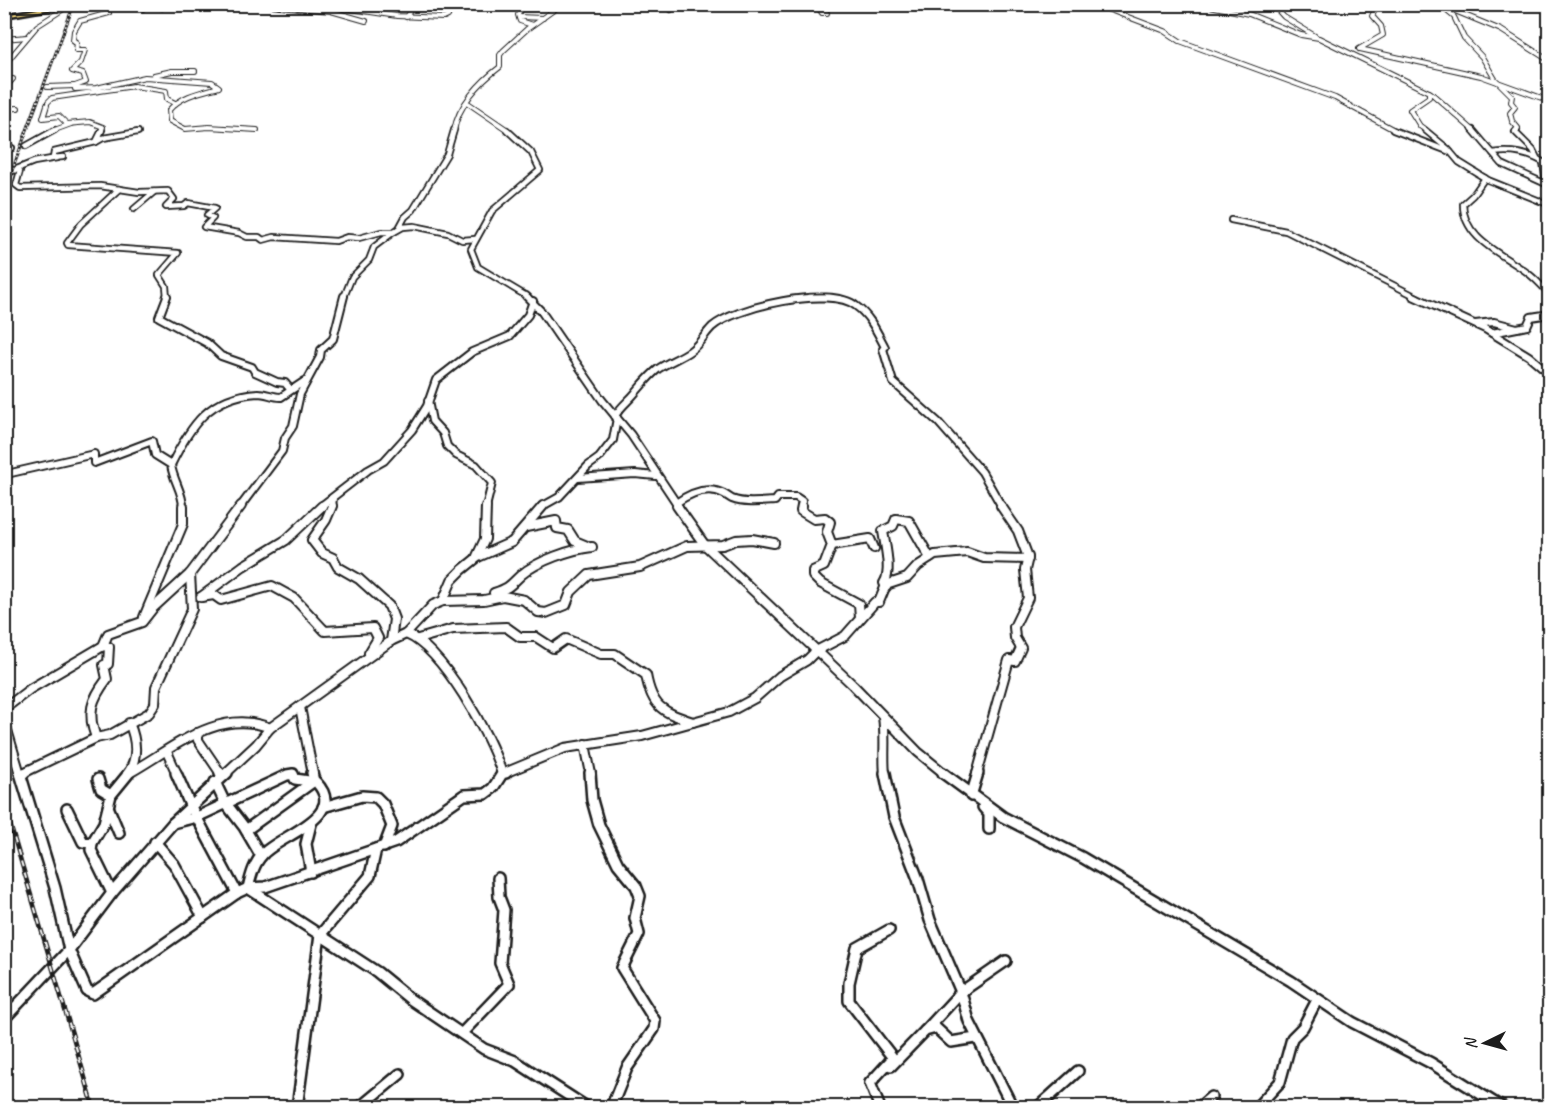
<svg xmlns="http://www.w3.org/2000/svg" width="1554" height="1112" font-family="Caveat,sans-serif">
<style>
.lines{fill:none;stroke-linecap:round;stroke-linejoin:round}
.minor-far4-casing{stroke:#1c1c1c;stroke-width:6}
.minor-far3-casing{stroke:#1c1c1c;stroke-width:8}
.minor-far2-casing{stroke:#1c1c1c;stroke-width:10}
.minor-far1-casing{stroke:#1c1c1c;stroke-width:12}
.minor-casing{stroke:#1c1c1c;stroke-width:14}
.highway-casing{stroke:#1c1c1c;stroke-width:5}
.minor-far4{stroke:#fff;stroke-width:4}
.minor-far3{stroke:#fff;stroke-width:4.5}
.minor-far2{stroke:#fff;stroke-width:6}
.minor-far1{stroke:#fff;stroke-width:8}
.minor{stroke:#fff;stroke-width:9}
.highway{fill:#fddf80;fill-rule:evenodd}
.rail-far1-casing{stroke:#1c1c1c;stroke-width:3}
.rail-casing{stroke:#1c1c1c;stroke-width:4.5}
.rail-far1{stroke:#fff;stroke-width:1.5;stroke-dasharray:2;stroke-linecap:butt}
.rail{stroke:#fff;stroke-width:2;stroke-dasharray:6;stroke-linecap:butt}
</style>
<rect width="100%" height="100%" fill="#fff"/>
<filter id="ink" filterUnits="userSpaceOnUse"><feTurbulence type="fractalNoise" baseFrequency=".0167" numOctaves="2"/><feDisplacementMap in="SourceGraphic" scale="12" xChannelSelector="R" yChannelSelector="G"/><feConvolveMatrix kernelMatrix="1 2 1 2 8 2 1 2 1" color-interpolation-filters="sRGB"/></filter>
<g filter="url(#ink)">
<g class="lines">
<defs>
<g id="minor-far4">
<path d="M104,4L109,13L80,21L74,31L73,40L77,43L76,50H85L81,62L72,71L83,74L86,82L75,86V89L96,88L145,77L212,82L219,87C201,92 182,95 169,110L170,121L185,129L209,127L257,130"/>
<polyline points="260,4 299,8 319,4"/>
<polyline points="338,4 344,8 397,16 444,18 448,16 450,10 447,4"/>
<polyline points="522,4 518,15 520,21 532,25"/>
<polyline points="667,4 671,10"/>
<polyline points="816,4 822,13 827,13"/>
<polyline points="1094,4 1165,31 1180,41 1335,98 1396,131"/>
<polyline points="1200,4 1249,14 1301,35 1319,38 1431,93 1474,131"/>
<polyline points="1272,4 1284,17 1315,36"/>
<polyline points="1438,4 1501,30 1550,61"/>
<polyline points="1442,7 1454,17 1464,38 1482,57 1495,79 1512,96 1511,102 1515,107 1510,113 1512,121 1518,128 1515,131"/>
<polyline points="162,8 164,4"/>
<polyline points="299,8 331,11 366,21"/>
<polyline points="143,9 148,4"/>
<polyline points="406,17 414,4"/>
<polyline points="519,17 543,18"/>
<polyline points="4,39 27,37"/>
<polyline points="1359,49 1383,35 1381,26 1372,16 1378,4"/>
<polyline points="1360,49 1481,76 1550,101"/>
<polyline points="4,65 37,26 62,10"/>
<polyline points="154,75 172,71 195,71"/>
<polyline points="4,79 13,79 4,89"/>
<polyline points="47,87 75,86"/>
<polyline points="48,102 52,98 134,86 166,91 167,99 175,103"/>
<polyline points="468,103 509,131"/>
<polyline points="47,105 43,118 59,116 67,124 90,122 103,127 101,131"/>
<polyline points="4,109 18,108"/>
<polyline points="52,131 71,124"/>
<path d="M454,131C458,105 480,82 500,67V55L503,51L527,29L562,4"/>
<polyline points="1427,131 1420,126 1410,110 1429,97 1429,92"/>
</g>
<g id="minor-far3">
<polyline points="507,130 531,152 540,170 492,211 471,249 478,267 528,297"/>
<polyline points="1393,130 1450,152"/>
<polyline points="1425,130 1448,149 1459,162 1488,180 1550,205"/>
<polyline points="1473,130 1502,164 1546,184 1550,191"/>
<polyline points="1517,130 1515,132 1533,150 1537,158"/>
<polyline points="96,142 103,138 138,132"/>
<polyline points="4,146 12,148"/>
<polyline points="26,146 55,130"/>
<path d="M1493,153C1511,150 1527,153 1543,162L1546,184"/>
<polyline points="63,157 53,158 54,152 96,142 102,130"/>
<polyline points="14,170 34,162 57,158"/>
<polyline points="4,177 14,170 20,171 16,185 20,188 100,186 139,192 168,191 174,199 166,207 184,206 188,203 215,208 207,215 213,218 204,227 239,233 247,237 259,237 263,240 274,237 336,241 347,237 359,238 381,232 394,232 403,227 414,226 448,233 462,240 475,239"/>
<path d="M1485,178L1473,195L1463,204C1463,240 1505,255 1529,274C1537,280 1543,288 1550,294"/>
<polyline points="119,189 81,224 67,243 68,245 178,253 159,275 166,286 167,297"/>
<polyline points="134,209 154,192"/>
<polyline points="1231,220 1286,231 1417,297"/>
<polyline points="344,297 352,277 369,260 374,247 399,228 405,217 413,210 447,154 454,130"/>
<polyline points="809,297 830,297"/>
</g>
<g id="minor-far2">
<polyline points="167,296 159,317 207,343 221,356 252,367 255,372 277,382 285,383 290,389"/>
<polyline points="526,296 541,311 602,400 631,435 679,507"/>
<polyline points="1413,296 1485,329 1529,356 1543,368 1550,370"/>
<polyline points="1475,324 1494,322 1517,328"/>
<polyline points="1492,333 1527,326 1531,317 1550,314"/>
<polyline points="428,401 432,421 443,433 447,446 456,455 476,465 492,483 486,507"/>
<path d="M615,416C622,405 628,402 636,392C643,384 649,376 658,369C668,362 680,358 690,351C700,344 704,335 712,327C734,307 831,285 856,306C870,316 877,332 885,347L883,349L893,382L938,422L982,472L1002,507"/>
<path d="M171,465C190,426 209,396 258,393C266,393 273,397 281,397L305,381"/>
<path d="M4,469L11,473L94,454V463L152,441L155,455L171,465C173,480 183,492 183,507"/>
<polyline points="578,478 635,474 656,476"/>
<path d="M676,503C690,493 707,485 724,494C726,495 730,498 732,499C745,504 761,502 775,501L778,497H796L802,501L801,507"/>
<polyline points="240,507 282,451 285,438 293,426 300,394 320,357 321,350 333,339 344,296"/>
<polyline points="320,507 368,470 384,461 412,430 427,406 436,380 472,352 510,336 528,315 533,301"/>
<polyline points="332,507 333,498"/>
<polyline points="541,507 559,497 588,466 599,458 613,440 617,418"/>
</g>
<g id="minor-far1">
<polyline points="332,506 326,520 312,540 322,553 333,558 338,567 359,579 389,606 394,619 391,641"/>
<polyline points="677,506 704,544 853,685 918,752 945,774"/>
<polyline points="802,506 801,511 814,519 825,518 830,522 827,532 832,545 824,566 813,571 813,576 820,583 859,604 860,618"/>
<polyline points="526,527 556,521 557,528 568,530 575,541 587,546"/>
<polyline points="832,545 870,539 874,548"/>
<polyline points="477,556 485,539 486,506"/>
<path d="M886,587L884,583C892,572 885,545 883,531L893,526L896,519L909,521L930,558"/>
<path d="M494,593C511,587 509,586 521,575C537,561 572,549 592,547"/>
<polyline points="201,597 243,566 286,540 322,506"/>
<polyline points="201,597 214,595 221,600 272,586 294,598 325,631 373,628 378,638 369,653"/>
<polyline points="443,601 484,600 503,596 524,600 538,612 546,613 566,605 571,592 589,575 640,567 687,546 723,545 736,540 752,539 774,543"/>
<polyline points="144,617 183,524 183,506"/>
<path d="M406,634C443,649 491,736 502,774"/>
<path d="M418,639L453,629L506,627L520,637H536L553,648L566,639L601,654H615L646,675C652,708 663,712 693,722"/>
<path d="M103,646L109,647L108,664L104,665L107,679C91,700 87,713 96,738L110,735L149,713L155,704L156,687L192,609L190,574"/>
<polyline points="300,707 313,774"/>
<polyline points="4,709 30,689 103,646 108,634 142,622 153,608 190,574 241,506"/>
<path d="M883,717C886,736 883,755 885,774"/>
<polyline points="4,720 20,774"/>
<polyline points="197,733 198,740 221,774"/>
<polyline points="585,744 591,774"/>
<polyline points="167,752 177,774"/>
<path d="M131,772C173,748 220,707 270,728"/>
<polyline points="21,774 96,738"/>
<path d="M127,774C139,759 136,739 129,723"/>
<polyline points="225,774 256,745 270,728 391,641 406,634 433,605 443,601 452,580 462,570 478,557 512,542 543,506"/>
<polyline points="502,774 565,748 642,736 729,712 755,698 780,676 807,660 816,651 845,636 875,602 879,602 886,585 907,578 918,566 935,555 967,552 984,558 1028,559"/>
<polyline points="977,774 1009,660 1015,661 1021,648 1015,638 1014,627 1028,598 1025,570 1028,557 1018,531 1001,506"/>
</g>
<g id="minor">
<polyline points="20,773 55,888 69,950 87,991 93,994 237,893 248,888 265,887 396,842 464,795 485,794 493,788 502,774 506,773"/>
<polyline points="176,773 190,805 237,893"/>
<polyline points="220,773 222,775"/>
<polyline points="590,773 592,800 599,825 618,864 636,886 640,896 635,918 639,934 622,968 655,1021 654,1029 627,1068 611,1108"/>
<polyline points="885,773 894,817 918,879 930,920 961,992 969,1021 1013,1108"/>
<polyline points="943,773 1003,817 1083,858 1291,981 1352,1022 1431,1063 1503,1108"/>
<polyline points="21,774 24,773"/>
<polyline points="98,779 101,789 111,795"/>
<polyline points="215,782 224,801 244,827 261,856"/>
<polyline points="971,796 978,773"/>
<polyline points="323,807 362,796 376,797 383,804 392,826 384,847"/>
<polyline points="983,807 989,814 989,829"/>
<polyline points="67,809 83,842 92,843"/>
<polyline points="109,809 119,833"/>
<path d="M173,823L197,817L287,775L293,774L295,779L316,782C349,817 280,835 263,854C254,863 251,876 248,888"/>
<polyline points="311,824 306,844 311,872"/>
<polyline points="246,830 314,781 312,773"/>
<polyline points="155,842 174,864 203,917"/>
<polyline points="4,864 4,887"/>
<polyline points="248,888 377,972 410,999 484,1049 515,1061 588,1108"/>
<polyline points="112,893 91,850 92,843 104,823 111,795 129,773"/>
<polyline points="4,1019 69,950 112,893 173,823 227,773"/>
<polyline points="925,1031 961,992 1006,961"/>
<polyline points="463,1032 509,984 500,963 504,910 499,897 498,878"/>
<polyline points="891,1066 925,1031 936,1028 951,1042 976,1038"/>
<polyline points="870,1083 893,1058 849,1001 849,983 857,948 889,930"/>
<polyline points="870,1083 880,1108"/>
<polyline points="297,1108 320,935 370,876 376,849"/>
<polyline points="359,1108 400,1074"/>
<polyline points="1037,1108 1078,1071"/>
<polyline points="1198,1108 1211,1097"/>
<polyline points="1256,1108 1280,1082 1292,1038 1303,1027 1317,1000"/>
</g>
<polygon id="highway" points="67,4 80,4 4,17 4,15"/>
</defs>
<use href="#minor-far4" class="minor-far4-casing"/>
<use href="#minor-far3" class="minor-far3-casing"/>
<use href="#minor-far2" class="minor-far2-casing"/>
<use href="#minor-far1" class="minor-far1-casing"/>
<use href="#minor" class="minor-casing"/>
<use href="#highway" class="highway-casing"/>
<use href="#minor-far4" class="minor-far4"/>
<use href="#minor-far3" class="minor-far3"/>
<use href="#minor-far2" class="minor-far2"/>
<use href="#minor-far1" class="minor-far1"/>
<use href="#minor" class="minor"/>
<use href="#highway" class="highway"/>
<defs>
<polyline id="rail-far1" points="4,192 74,4"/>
<polyline id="rail" points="4,804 94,1108"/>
</defs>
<use href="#rail-far1" class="rail-far1-casing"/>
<use href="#rail" class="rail-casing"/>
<use href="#rail-far1" class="rail-far1"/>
<use href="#rail" class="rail"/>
</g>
</g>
<rect width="1554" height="1112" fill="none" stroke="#fff" stroke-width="24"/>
<rect x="12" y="12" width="1530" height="1088" fill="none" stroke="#1c1c1c" stroke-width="2" filter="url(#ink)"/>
<g transform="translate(1485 1043) rotate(265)" stroke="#ffffff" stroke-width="4.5" paint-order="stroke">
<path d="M0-4.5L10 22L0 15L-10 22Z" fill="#1c1c1c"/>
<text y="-9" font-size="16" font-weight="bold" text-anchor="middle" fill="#1c1c1c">N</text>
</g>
</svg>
